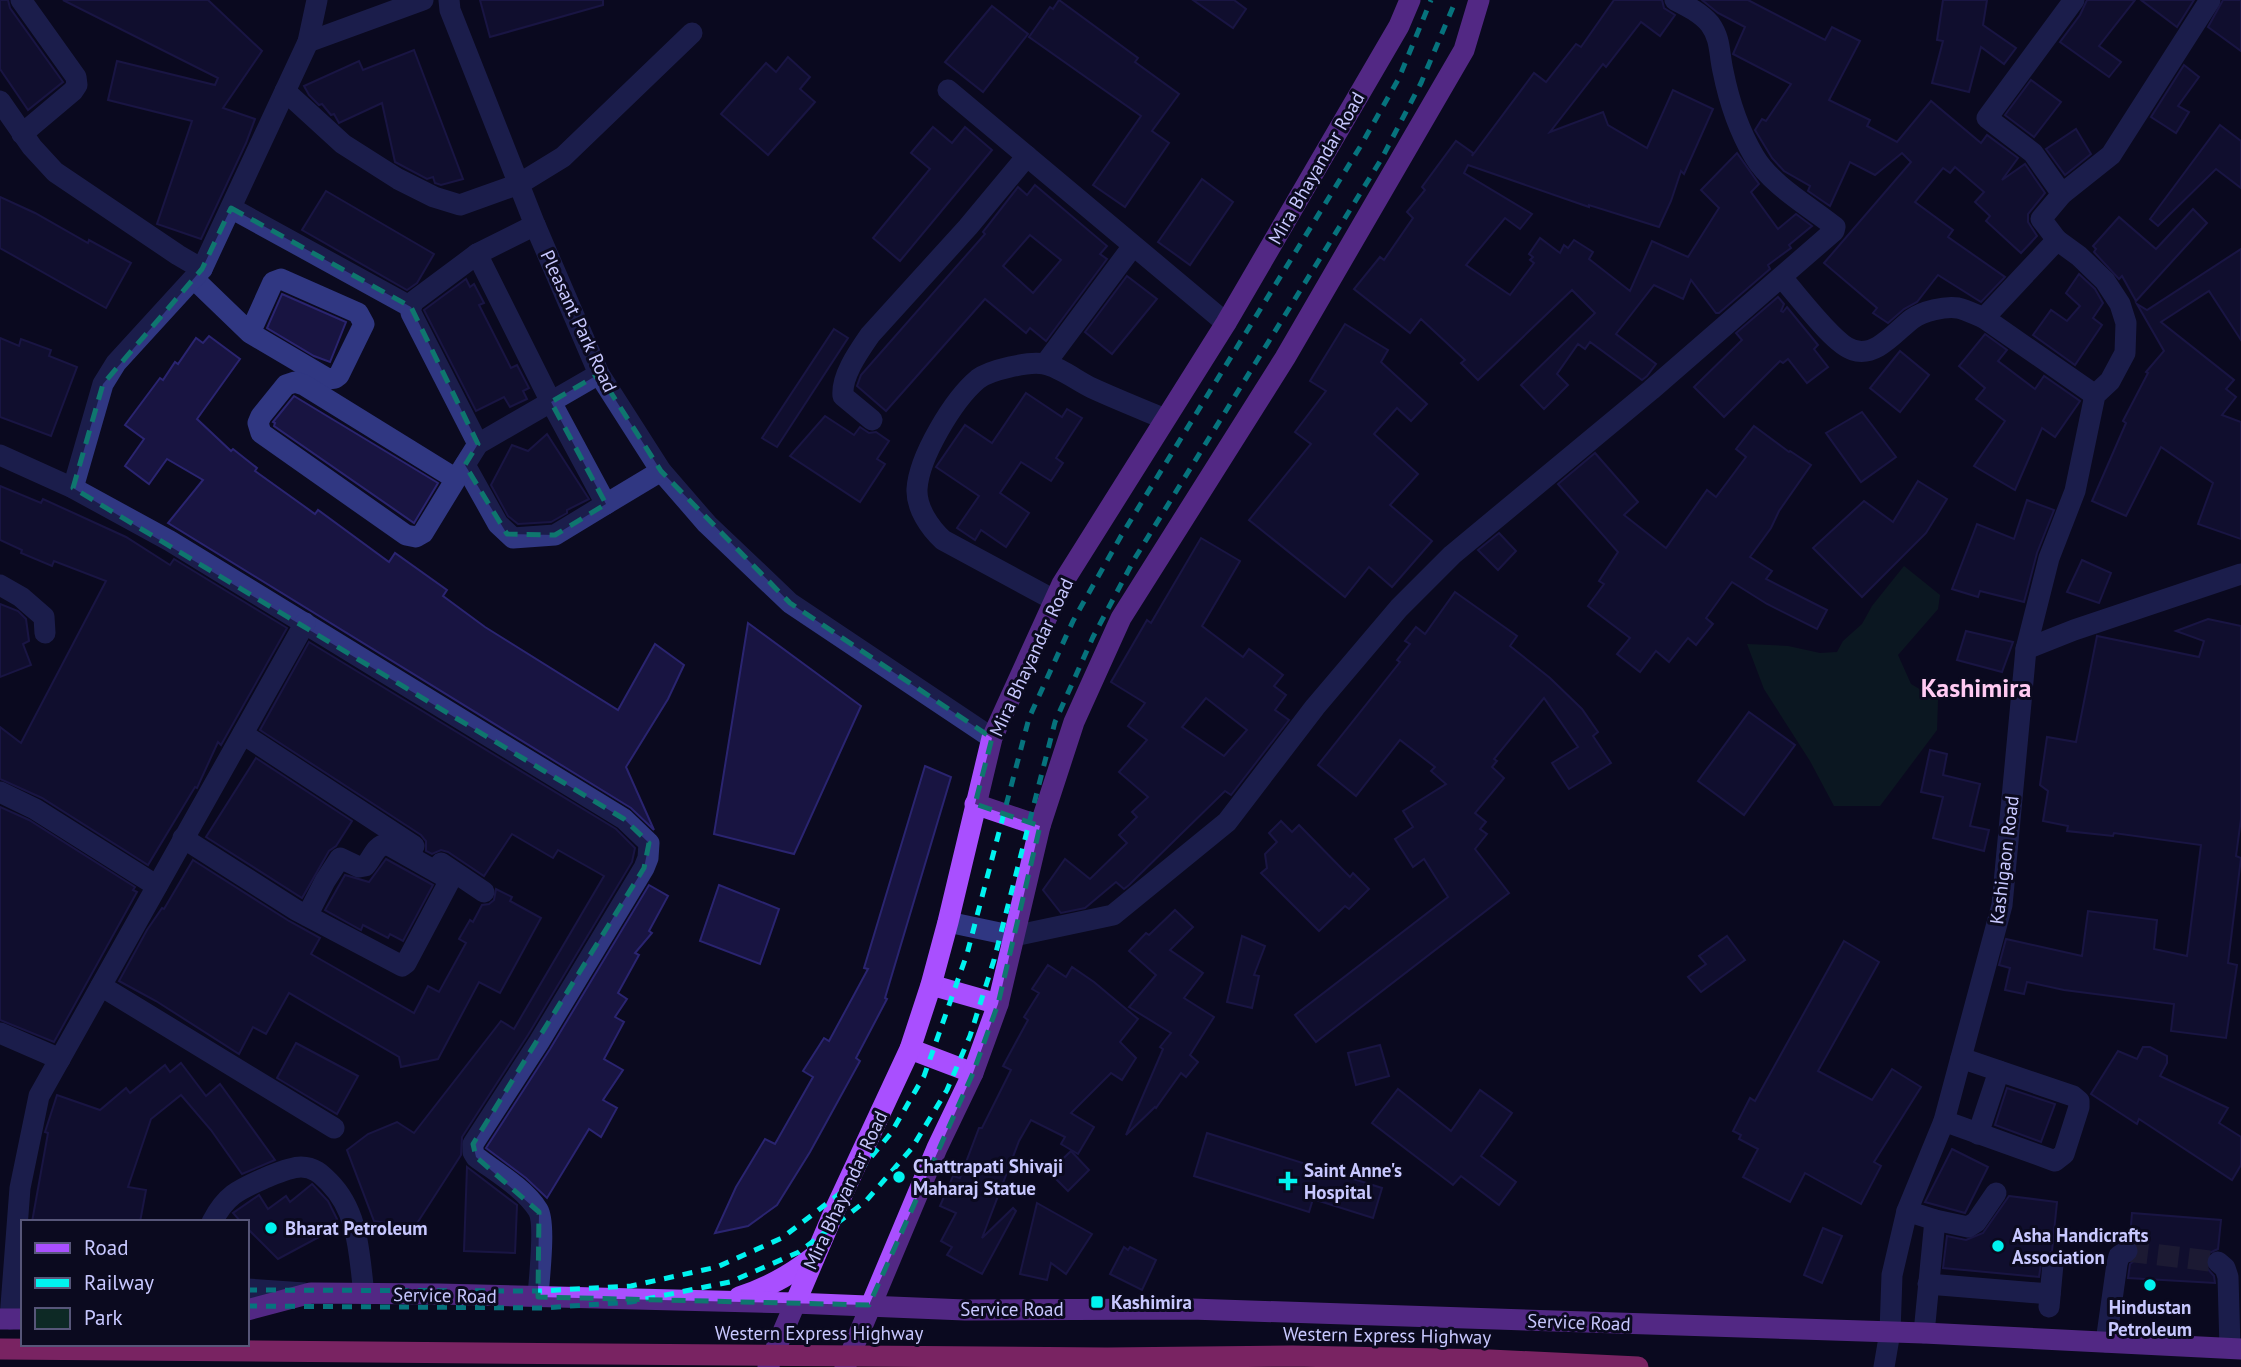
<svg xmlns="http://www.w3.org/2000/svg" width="2241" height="1367" font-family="'PT Sans',sans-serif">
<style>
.green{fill:#0d2925}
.building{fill:#181441;stroke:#2a2470;stroke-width:2;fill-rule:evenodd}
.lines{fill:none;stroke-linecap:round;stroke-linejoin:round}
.minor-tunnel{stroke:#31304c;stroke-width:21;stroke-dasharray:21 10;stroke-linecap:butt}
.minor{stroke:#303782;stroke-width:21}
.major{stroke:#a94fff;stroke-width:21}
.rail{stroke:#00f3ef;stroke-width:5;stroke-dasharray:10 9;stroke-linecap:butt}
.highway-bridge{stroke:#ff43b3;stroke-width:21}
.marked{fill:none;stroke:#0f766e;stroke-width:5;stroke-dasharray:14 9;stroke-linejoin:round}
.poi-dot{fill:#00f3ef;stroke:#0b0a1f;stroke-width:2.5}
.labels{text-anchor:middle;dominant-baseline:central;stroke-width:6;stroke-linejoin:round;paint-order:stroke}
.street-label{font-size:19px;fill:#c8c8ff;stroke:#0b0a1f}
.poi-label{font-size:19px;font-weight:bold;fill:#c8c8ff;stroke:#0b0a1f;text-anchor:start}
.district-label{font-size:26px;font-weight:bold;fill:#ffcaf2;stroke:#0b0a1f}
</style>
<rect width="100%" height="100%" fill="#0b0a1f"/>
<polygon class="green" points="1904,566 1940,595 1938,609 1898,655 1911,684 1938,700 1937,730 1880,806 1834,806 1810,761 1764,689 1747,644 1788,646 1820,653 1837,652 1843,641 1862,624 1872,606"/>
<g class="building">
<polygon points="0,0 8,0 10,8 63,82 28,110 0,69"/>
<polygon points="63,0 208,0 262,51 223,108 255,119 246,143 201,239 157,224 192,121 108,100 117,61 215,85 218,78"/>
<polygon points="480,0 603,0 603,5 490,37"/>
<polygon points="1059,0 1138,58 1135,62 1179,94 1152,131 1169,143 1125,207 1093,185 1141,116 1029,37 1050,7 1053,9"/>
<polygon points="1193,0 1234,0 1246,9 1233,28"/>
<polygon points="1614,0 1662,0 1664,8 1675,15 1660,36 1641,22 1606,67 1603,64 1550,132 1603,112 1608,125 1647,148 1673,90 1713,109 1684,174 1681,171 1671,201 1659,227 1589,205 1589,207 1468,165 1464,173 1532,214 1520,229 1505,218 1466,265 1510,295 1534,263 1530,260 1533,257 1529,254 1540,238 1560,253 1564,245 1568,248 1574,240 1593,252 1589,259 1630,291 1652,241 1688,257 1719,208 1701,190 1737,153 1759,184 1751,192 1778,229 1796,214 1812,226 1789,245 1791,248 1768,265 1770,269 1719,313 1716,313 1691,280 1683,299 1654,285 1616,334 1656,364 1647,376 1642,380 1590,342 1585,349 1578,344 1557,374 1568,385 1544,409 1521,385 1595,313 1572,290 1478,380 1461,363 1465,360 1421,319 1410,333 1354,289 1380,257 1384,260 1413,218 1407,212 1425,190 1422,187 1456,141 1473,153 1472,156 1534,73 1546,82 1576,44 1581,47"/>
<polygon points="1702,0 1748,0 1825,40 1832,27 1860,41 1829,100 1870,120 1867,126 1897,142 1931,101 1981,143 1987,135 2018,158 2002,180 2025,164 2045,193 2028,214 2028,222 2037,236 2021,253 1986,221 1990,216 1975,202 1984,192 1955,167 1950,173 1943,168 1915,202 1953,230 1948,237 2005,277 1981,302 1938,275 1917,302 1904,309 1888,323 1873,313 1877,308 1824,263 1911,162 1902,153 1875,175 1850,162 1830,206 1808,191 1810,186 1784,171 1772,158 1755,130 1762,119 1766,121 1791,84 1733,54 1745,27 1718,13"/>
<polygon points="1943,0 1987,0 1983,25 2016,48 2004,64 1981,47 1969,92 1932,83 1943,41 1937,40"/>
<polygon points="2087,0 2135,0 2099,46 2121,62 2109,77 2060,42 2080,15"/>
<polygon points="2141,0 2194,0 2177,27"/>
<polygon points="2223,0 2241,0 2241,51 2208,27"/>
<polygon points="992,6 1028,34 983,92 945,62"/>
<polygon points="414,50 463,179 441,185 435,183 433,177 427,179 395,162 382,103 339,123 334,114 331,115 322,104 319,105 309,95 304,86 359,61 363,70"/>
<polygon points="788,57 810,77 800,89 815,102 768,155 721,114 766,63 776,72"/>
<polygon points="2184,65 2199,77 2178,106 2189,112 2176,133 2151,117"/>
<polygon points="2031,80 2061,102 2034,137 2005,115"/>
<polygon points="2220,125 2241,141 2241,188 2216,169 2158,226 2150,219"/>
<polygon points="933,127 952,143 965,127 992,150 900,261 873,238 930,169 911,153"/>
<polygon points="2076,129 2091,154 2065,175 2046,149"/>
<polygon points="1202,179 1233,202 1190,265 1158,242"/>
<path d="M1035,185L1107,246L1100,254L1107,259L1046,341L1030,328L1026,333L985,299L886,411L857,386L861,375L985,234L983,232L1018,187L1027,195ZM1030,235L1061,260L1033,293L1003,266Z"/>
<polygon points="326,191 434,254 417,283 407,290 302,230"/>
<polygon points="0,197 35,213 88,243 89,240 131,263 106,308 0,248"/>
<polygon points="2193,209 2207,223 2136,301 2122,276 2119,279 2094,252 2096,249 2093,246 2119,217 2156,249"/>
<polygon points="2241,249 2241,340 2209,291 2161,322 2234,380 2226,389 2236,397 2222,415 2241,422 2241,539 2198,524 2213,483 2161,447 2126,516 2092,501 2126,423 2123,421 2148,373 2146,372 2164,351 2137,304 2147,310"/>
<polygon points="2079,274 2095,289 2103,303 2093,318 2102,325 2075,365 2033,335 2051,310 2067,321 2080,306 2066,293"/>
<polygon points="1127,276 1157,299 1112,354 1085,332"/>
<polygon points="466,279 470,287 474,284 484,303 479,305 511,368 517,365 529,388 523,391 527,399 510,407 504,397 476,411 424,310"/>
<polygon points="282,294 346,322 330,362 314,356 267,328"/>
<polygon points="1778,297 1784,304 1781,311 1783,312 1787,307 1818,345 1814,349 1828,367 1807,383 1788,359 1783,363 1780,361 1724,417 1694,387 1742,340 1736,333"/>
<polygon points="1345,324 1388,350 1381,362 1427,404 1411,421 1397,408 1374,434 1418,474 1390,505 1432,541 1392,587 1369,567 1345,597 1249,520 1311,444 1295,432 1326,391 1310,381"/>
<polygon points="834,329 848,338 777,447 762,438"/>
<polygon points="1985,334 2007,350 1998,361 2035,389 2044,376 2080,401 2055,437 2042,428 2015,490 1974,466 2005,421 1976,399 1985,388 1959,366"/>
<polygon points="209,336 240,359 197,419 231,451 233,449 257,468 255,471 315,514 318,510 389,562 395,553 447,590 443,596 485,627 618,710 655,644 684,665 668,699 626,767 654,830 631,808 168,523 203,480 167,459 149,484 125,466 144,439 125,425 160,378 163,380 175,362 178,364 196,338 203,343"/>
<polygon points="0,338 19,346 21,339 51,350 49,356 77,367 51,436 0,417"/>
<polygon points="1900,351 1929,375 1900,412 1870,388"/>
<polygon points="1026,393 1062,417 1067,409 1082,418 1056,458 1063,463 1051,481 1021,462 1000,493 1029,513 1006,547 981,530 975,540 957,528 979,496 936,467 965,425 992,443"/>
<polygon points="294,396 438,483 414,523 274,426 275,423 273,422"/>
<polygon points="1862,412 1896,457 1861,482 1826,433"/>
<polygon points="825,416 854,435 860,427 869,433 876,432 889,441 877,459 885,464 860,502 790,456"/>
<polygon points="1754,426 1789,452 1790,451 1811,465 1779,511 1771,528 1750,557 1772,571 1766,579 1827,610 1817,629 1767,604 1732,582 1706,618 1713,624 1696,645 1688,638 1669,662 1656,651 1640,672 1617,654 1630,638 1588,606 1604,584 1599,581 1618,552 1558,484 1595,453 1638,502 1624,515 1666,548 1707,490 1716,497 1746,457 1736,449"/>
<polygon points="547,434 589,499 567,510 567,513 551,522 518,524 508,516 491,485 512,445 528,451"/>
<polygon points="1918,481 1947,499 1926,533 1862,597 1813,548 1864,501 1893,522"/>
<polygon points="0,486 41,503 43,499 126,537 170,565 174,559 287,628 221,745 218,742 197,788 195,787 148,865 42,798 0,779 0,727 21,743 106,581 54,561 52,566 21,553 22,550 0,540"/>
<polygon points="2027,500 2054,510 2037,553 2024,602 1980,591 1978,597 1952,589 1977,524 2014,539"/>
<polygon points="1499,533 1516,551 1498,570 1478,550"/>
<path d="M1201,538L1240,561L1202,626L1243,657L1249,649L1283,675L1274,686L1286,695L1275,710L1289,720L1231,795L1225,791L1129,885L1124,889L1116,882L1085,908L1061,913L1043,890L1065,859L1090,879L1127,843L1119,835L1137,817L1132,812L1148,797L1119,772L1147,740L1128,726L1145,703L1111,682L1147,620L1151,623ZM1206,698L1247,730L1224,756L1182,727Z"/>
<polygon points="2082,560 2111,573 2099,603 2067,592"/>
<polygon points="1455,592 1517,636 1510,646 1550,678 1582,709 1598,732 1593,736 1611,763 1569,789 1552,763 1578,747 1544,698 1494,759 1497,761 1492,767 1504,778 1475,813 1486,822 1480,829 1487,834 1475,849 1509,893 1316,1042 1295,1015 1448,897 1424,859 1413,867 1395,839 1413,827 1403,811 1446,784 1431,771 1435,767 1400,740 1356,796 1318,765 1400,662 1397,660 1410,644 1405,641 1416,627 1425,634"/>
<polygon points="0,604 18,611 26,619 29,641 23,644 31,665 0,677"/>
<polygon points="2208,619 2241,626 2241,819 2236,856 2241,858 2228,963 2237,965 2226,1038 2171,1031 2174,1004 2064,990 2027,982 2024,994 2005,990 2010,968 1999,965 2006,939 2082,956 2088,911 2157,920 2154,949 2187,956 2201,845 2114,833 2113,836 2067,831 2068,826 2043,821 2048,791 2040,785 2047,737 2076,742 2097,636 2199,657 2204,641 2176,631"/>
<polygon points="748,623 861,706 794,854 714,834"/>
<polygon points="1966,631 2013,642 2002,672 1957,660"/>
<polygon points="309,642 616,829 635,848 632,862 528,1035 462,1137 461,1155 414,1228 374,1221 347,1150 368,1134 397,1122 414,1133 501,1021 514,1029 604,876 558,850 553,858 512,834 484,876 448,852 441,850 432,854 426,851 426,841 421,835 260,730"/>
<polygon points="1749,712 1795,745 1744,815 1698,781"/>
<polygon points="1930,750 1947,754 1943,775 1980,784 1970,826 1989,830 1984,851 1933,838 1943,797 1921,792"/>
<polygon points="256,758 352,821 336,846 329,851 302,898 206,837"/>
<polygon points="925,766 951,777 885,998 887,999 856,1058 860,1061 810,1152 777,1205 748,1226 715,1233 736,1187 765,1139 775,1144 813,1077 803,1071 824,1038 829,1041 868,969 864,968"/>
<polygon points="0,807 29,820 135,887 133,890 137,892 54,1042 0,1020"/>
<polygon points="1281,821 1292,832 1299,825 1350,877 1353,873 1369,889 1349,909 1345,906 1319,931 1261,873 1267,868 1265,854 1277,842 1269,833"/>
<polygon points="386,859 433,885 403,941 390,934 388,938 363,925 361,930 325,910 345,875 369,882"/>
<polygon points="193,860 289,921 320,938 311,954 414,1013 428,986 439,992 466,943 459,939 470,920 473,922 482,905 489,904 494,900 496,889 512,897 510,901 541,918 500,993 479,982 438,1059 401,1067 399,1057 289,993 266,1034 253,1027 239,1054 156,1001 119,981 147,930 162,908 164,909"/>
<polygon points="649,885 668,896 649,931 652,933 635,953 639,955 618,993 627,999 615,1017 624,1022 604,1059 623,1070 603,1100 617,1108 601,1137 589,1129 547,1198 526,1178 486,1148 550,1049"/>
<polygon points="719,885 779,909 760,964 700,941"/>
<polygon points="1175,910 1193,927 1170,950 1203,973 1184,998 1214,1017 1190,1055 1198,1062 1186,1077 1181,1073 1156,1108 1155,1107 1126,1135 1163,1049 1160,1047 1171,1033 1129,1007 1156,975 1129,951 1146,933 1149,935"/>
<polygon points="1242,936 1265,946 1254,975 1259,976 1252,1008 1227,1002"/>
<polygon points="1727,936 1745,960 1701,992 1688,977 1706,964 1699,956"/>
<polygon points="1844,941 1879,962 1818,1071 1872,1100 1892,1069 1921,1087 1874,1162 1881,1166 1861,1204 1805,1173 1790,1202 1743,1177 1758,1149 1739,1139 1741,1135 1733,1131 1750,1098 1755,1101"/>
<polygon points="1048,965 1066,977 1072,967 1094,982 1138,1019 1120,1042 1136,1058 1122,1080 1111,1073 1071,1113 1094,1127 1078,1154 1061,1144 1065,1137 1031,1120 1019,1141 982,1238 1013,1208 1016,1211 982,1274 947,1255 952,1247 941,1241 956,1213 940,1206 953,1176 960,1178 979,1128 982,1128 1011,1070 1003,1066 1028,1020 1024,1017 1039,993 1032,989"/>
<polygon points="296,1043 358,1076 337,1114 277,1078"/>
<polygon points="1380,1045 1389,1076 1356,1085 1348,1053"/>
<polygon points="2143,1047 2150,1047 2167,1056 2167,1063 2160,1076 2228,1108 2219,1123 2241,1137 2241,1165 2232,1180 2139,1119 2137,1124 2091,1094 2118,1051 2137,1059"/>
<polygon points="181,1063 206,1096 220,1084 275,1160 242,1174 211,1130 181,1095 151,1119 128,1187 146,1190 140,1222 32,1222 48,1133 45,1132 57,1095 100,1110 126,1088 130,1093 165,1065 170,1072"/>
<polygon points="2007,1088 2055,1104 2041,1142 1995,1125"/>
<polygon points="1398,1089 1451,1131 1480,1090 1512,1113 1481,1156 1516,1182 1499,1205 1461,1176 1453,1185 1372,1123"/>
<polygon points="1207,1133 1382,1188 1373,1218 1313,1199 1309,1212 1194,1176"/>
<polygon points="1952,1149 1988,1167 1965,1213 1925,1202"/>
<polygon points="1071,1151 1089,1170 1068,1191 1049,1172"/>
<polygon points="467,1167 517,1205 515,1253 464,1251"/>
<polygon points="312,1184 328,1201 337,1219 318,1235 319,1237 278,1259 247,1228 247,1222 241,1222 233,1213 259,1195 268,1209 286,1196 290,1202"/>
<polygon points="2009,1196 2057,1202 2052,1251 2042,1257 2039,1277 1943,1268 1947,1236 1966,1240 1983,1233"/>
<polygon points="1037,1203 1092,1234 1066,1274 1051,1263 1047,1280 1020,1274"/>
<polygon points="2132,1213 2221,1220 2218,1249 2209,1253 2205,1260 2206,1267 2214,1276 2215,1283 2128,1278 2130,1264 2138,1258 2140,1251 2138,1244 2130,1238"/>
<polygon points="1823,1228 1842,1236 1822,1283 1804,1275"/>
<polygon points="1124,1247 1128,1250 1130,1247 1156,1260 1142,1290 1110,1274"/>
</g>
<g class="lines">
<polyline class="minor-tunnel" points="2127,1251 2218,1262"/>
<g class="minor">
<polyline points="21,0 76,77 77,85 73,91 22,134"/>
<polyline points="449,0 450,10 535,225 599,374 661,471 707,524 790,603 992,738"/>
<polyline points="308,42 423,0"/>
<polyline points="948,90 1226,323"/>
<polyline points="285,91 343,144 398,179 434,197 460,205 519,184 563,157 692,33"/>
<polyline points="0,101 32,147 55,172 178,255 202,269"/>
<polyline points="2062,194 2033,153 1987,118 2074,0"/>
<polyline points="231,208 411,307"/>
<polyline points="2057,240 2041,219 2062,194 2111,155 2210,0"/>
<path d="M1782,278C1797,294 1834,345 1853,350C1876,358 1896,331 1912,319C1923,311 1945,306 1958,308C1967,310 1976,315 1984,318L2057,240L2079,256L2105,281L2120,304L2126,323L2125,353L2110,381L2095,395L2075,491L2049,558L2026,649"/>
<polyline points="194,279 250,333 328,379 335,378 339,375 364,324 358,313 281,279 273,282 250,333"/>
<polyline points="1984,318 2095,395"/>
<polyline points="1045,364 1133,246"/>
<path d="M872,420L843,396C841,376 859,351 870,335L968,227L1027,156"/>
<polyline points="478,444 411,313 411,307 414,301 477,254 535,225"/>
<path d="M0,455L73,488L170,541L624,819L649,843L648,858L644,868L539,1042L473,1144V1152L476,1157C496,1172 525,1189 538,1210C546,1223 539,1279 538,1297"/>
<polyline points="465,465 498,524 513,538 555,535 606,504 551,402 477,254"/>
<polyline points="456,479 423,533 416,537 406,535 261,433 258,423 261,416 286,385 295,382 304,385 456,479 478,444 599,374"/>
<polyline points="73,488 103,384 116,363 202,269 308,42 317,0"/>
<polyline points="606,504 661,471"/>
<polyline points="0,585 21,597 44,617 45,633"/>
<path d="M1054,600L943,540C930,528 916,508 917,489C919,457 953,400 978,379C990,370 1029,361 1044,364C1060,367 1077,381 1092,388C1116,399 1141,409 1165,419"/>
<polyline points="243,734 414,846"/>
<polyline points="0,792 35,809 157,886"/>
<path d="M183,838L296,910L402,966L406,963L449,882V879L387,844C374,846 373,858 365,866L359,867L340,858L325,881L307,916"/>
<polyline points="441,863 484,892"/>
<path d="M948,922L1014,936L1113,915L1227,822L1315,707L1399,608L1452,555L1651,390L1834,231L1835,227C1809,206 1771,185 1754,156C1738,129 1729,101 1723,71C1719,54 1721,39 1710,24C1701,13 1687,6 1675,0"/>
<polyline points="101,986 334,1128"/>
<polyline points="0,1033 60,1059"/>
<polyline points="1944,1121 2055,1161 2064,1154 2079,1107 2079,1101 2073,1096 1961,1058"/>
<polyline points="1978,1134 1999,1071"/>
<polyline points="1907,1211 1935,1220 1924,1333"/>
<polyline points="1935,1220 1968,1227 1976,1222 1996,1193"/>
<path d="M212,1222C226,1195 238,1190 265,1178C275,1174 290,1167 301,1167C314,1167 321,1174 329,1182C359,1212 359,1254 364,1294"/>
<polyline points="2218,1262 2225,1268 2228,1277 2230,1348"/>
<polyline points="1928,1284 2050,1294"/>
<polyline points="247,1289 304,1293"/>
<polyline points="2049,1307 2053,1264"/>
<polyline points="10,1319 20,1188 39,1096 305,623"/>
<polyline points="2106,1342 2117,1264 2119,1256 2127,1251"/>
<polyline points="1884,1367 1890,1332 1892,1275 1907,1211 1944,1121 2002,905 2026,649 2074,630 2241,574"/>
</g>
<g class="major">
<polyline points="975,804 1040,826"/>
<polyline points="931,985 998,1004"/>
<polyline points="910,1049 973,1073"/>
<path d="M739,1297C767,1288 789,1276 812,1258"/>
<polyline points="247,1310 311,1293 439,1294 794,1303 965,1310 1191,1309 1924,1333 2241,1349"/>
<polyline points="0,1319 23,1319"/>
<polyline points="768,1367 834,1212 910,1049 931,985 948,922 992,738 1062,584 1226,323 1399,26 1410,0"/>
<polyline points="845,1367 937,1148 973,1073 998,1004 1040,826 1074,722 1121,618 1285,358 1464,50 1479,0"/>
</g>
<g class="rail">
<polyline points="247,1290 540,1291 631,1286 717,1267 782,1238 843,1191 891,1133 924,1076 967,954 1029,718 1073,621 1121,536 1360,147 1399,78 1431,0"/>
<polyline points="247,1306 542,1308 631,1302 730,1282 799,1252 866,1201 912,1148 947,1090 970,1036 994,960 1055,722 1093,637 1135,558 1382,158 1421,83 1456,0"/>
</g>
<polyline class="highway-bridge" points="0,1349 1107,1358 1292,1356 1490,1360 1638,1367"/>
</g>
<path d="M0 0H2241V1367H0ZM231,208L411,307L478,444L465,465L507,534L555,535L606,504L551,402L599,374L661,471L790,603L992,738L975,804L1040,826L998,1004L973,1073L869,1305L538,1297L539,1212L476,1157L473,1144L644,868L649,843L624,819L73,488L103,384L202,269Z" fill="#0b0a1f" fill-opacity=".55" fill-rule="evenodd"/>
<path class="marked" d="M231,208L411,307L478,444L465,465L507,534L555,535L606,504L551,402L599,374L661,471L790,603L992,738L975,804L1040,826L998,1004L973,1073L869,1305L538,1297L539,1212L476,1157L473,1144L644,868L649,843L624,819L73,488L103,384L202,269Z"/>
<g class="poi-dot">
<circle cx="899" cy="1177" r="7"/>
<path d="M1284.5 1170.5h7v7h7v7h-7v7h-7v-7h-7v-7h7z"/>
<circle cx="271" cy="1228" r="7"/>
<circle cx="1998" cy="1246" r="7"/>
<circle cx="2150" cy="1285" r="7"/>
<rect x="1090" y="1295" width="14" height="14" rx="3.5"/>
</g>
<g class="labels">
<g class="street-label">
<text transform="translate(1316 168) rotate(-60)">Mira Bhayandar Road</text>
<text transform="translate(579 321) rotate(65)">Pleasant Park Road</text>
<text transform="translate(1031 657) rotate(-65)">Mira Bhayandar Road</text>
<text transform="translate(2004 860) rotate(-83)">Kashigaon Road</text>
<text transform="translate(845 1190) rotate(-65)">Mira Bhayandar Road</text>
<text transform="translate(445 1295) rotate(1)">Service Road</text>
<text x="1012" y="1309">Service Road</text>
<text transform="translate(1579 1322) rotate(2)">Service Road</text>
<text x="819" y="1333">Western Express Highway</text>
<text transform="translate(1387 1335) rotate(1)">Western Express Highway</text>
</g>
<g class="poi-label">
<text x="913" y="1166">Chattrapati Shivaji<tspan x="913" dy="22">Maharaj Statue</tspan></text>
<text x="1304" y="1170">Saint Anne's<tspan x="1304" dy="22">Hospital</tspan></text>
<text x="285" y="1228">Bharat Petroleum</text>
<text x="2012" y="1235">Asha Handicrafts<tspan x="2012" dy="22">Association</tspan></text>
<text x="1111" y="1302">Kashimira</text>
<text x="2150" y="1307" text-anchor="middle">Hindustan<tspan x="2150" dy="22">Petroleum</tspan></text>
</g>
<g class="district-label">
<text x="1976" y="687">Kashimira</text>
</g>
</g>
<rect x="21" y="1220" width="228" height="126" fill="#0b0a1f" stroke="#575679" stroke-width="2"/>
<rect x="35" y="1243" width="35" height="10" fill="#a94fff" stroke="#575679" stroke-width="2"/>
<text x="84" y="1255" font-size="21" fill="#c8c8ff">Road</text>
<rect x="35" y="1278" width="35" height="10" fill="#00f3ef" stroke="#575679" stroke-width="2"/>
<text x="84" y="1290" font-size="21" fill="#c8c8ff">Railway</text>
<rect x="35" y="1308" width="35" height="21" fill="#0d2925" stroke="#575679" stroke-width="2"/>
<text x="84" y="1325" font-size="21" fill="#c8c8ff">Park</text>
</svg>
